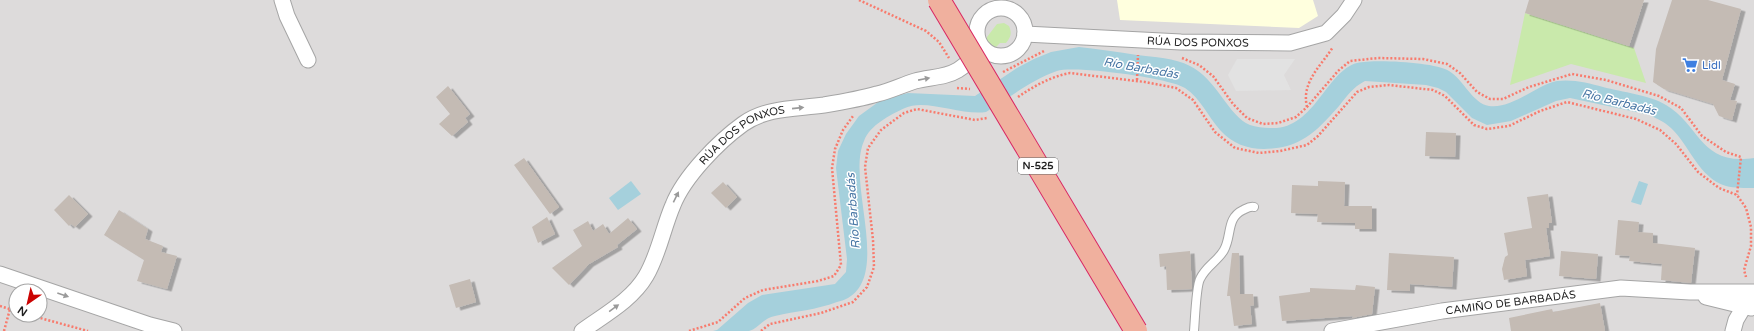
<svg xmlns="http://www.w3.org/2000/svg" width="1754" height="331" font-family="'Varela Round',sans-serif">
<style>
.residential{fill:#dddbdb;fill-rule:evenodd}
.education{fill:#ffffde}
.grass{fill:#c9e9ab}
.parking{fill:#e2e2e2}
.water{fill:#a5d0dc}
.building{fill:#c4bbb4;filter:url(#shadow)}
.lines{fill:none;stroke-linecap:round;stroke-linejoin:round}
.service-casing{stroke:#a5a5a5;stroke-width:10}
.minor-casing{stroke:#a5a5a5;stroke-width:17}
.path{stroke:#f87b6d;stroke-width:2.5;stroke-dasharray:2 2;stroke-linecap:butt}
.service{stroke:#fff;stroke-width:8}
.minor{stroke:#fff;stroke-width:15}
.trunk-bridge-casing{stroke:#d92663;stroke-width:24;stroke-linecap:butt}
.trunk-bridge{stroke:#f0b09e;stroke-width:22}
.oneway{fill:#9a9a9a}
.labels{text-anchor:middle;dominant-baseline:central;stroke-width:3;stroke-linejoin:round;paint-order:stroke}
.shield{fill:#fff;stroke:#626262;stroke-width:1}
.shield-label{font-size:10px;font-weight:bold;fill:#1e1e1e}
.street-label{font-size:11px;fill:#1e1e1e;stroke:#fff}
.shop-label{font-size:11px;fill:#366cbe;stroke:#fff;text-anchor:start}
.water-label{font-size:12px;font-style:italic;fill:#4977a5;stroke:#fff}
</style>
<defs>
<filter id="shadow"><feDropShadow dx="4.5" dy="2.5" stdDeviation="0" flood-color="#0004"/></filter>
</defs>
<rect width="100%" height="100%" fill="#efece5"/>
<path class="residential" d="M0,0H1754V331H0ZM16,291H40V315H16Z"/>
<polygon class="education" points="1117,0 1313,0 1318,16 1299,28 1120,20"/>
<g class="grass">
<polygon points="1525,13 1634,48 1646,83 1571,64 1510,85"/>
<path d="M1004,23L1009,26C1012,33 1011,37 1006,43H1000L993,50H990L986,45L987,37L997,24Z"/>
</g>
<polygon class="parking" points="1237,59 1295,59 1284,75 1291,90 1236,91 1228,75"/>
<g class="water">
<path d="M1079,47C1099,49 1118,52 1137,55C1154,57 1175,58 1190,66C1217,79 1228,116 1250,125C1256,127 1263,128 1270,128C1314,131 1326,71 1357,63C1374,59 1435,62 1449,71C1463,79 1473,104 1489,106C1513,109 1534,86 1557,81C1573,79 1589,83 1603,87C1622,92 1650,95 1666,105C1701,126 1700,166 1754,158V188C1746,188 1734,188 1726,186C1699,178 1690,146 1671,128C1665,122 1657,119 1650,115L1570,98L1556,101L1511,121L1487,125L1472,118L1446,92L1438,88L1426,85L1365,81C1353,87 1347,96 1339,106C1324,123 1309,140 1287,146C1262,152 1238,150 1220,130C1207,115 1201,99 1185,88C1170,78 1074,65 1057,71C1031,80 1009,98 986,112C962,116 925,98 905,108C890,115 870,125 864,141C846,181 891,273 848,298C845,300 840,301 837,302C816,310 796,311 775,316C763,318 758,329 749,331C740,331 722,331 713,331L717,330L748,303L762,295L835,284L846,272L847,259L836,168L838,151L846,134L859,116L881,100L908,93L975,96L1017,68L1034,59L1051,52Z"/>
<polygon points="631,181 641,194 618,210 609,198"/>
<polygon points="1639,181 1648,184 1641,205 1631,202"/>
</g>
<g class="building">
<polygon points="1529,0 1644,0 1629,46 1525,13"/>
<polygon points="1672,0 1708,0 1741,9 1722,80 1735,84 1730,100 1737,101 1732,120 1719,116 1713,104 1664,89 1653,82 1656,49"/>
<polygon points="448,86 470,114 465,118 468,122 452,136 439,124 450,114 436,97"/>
<polygon points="1426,132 1456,133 1455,157 1425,156"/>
<polygon points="524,158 559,207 550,214 514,165"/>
<polygon points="1318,181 1345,182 1344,206 1372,206 1372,229 1355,229 1355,223 1317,222 1318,214 1291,213 1292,185 1318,186"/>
<polygon points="723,182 737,197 726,208 711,193"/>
<polygon points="1548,194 1552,223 1549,223 1549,228 1546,228 1550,256 1525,260 1527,276 1504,280 1502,269 1505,257 1508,255 1504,233 1532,228 1527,197"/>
<polygon points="69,195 88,214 75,227 71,224 69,226 54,210"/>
<polygon points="119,210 148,229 145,239 163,246 161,252 177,256 167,289 137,281 144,260 104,235"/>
<polygon points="547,217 555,234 538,243 532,227"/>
<polygon points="628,218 637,229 617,245 618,247 589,264 569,285 552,268 582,246 573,230 588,221 593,231 603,224 609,234"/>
<polygon points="1618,220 1639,222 1638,232 1653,233 1653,243 1695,248 1691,283 1661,280 1662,264 1629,261 1630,256 1615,255"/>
<polygon points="1190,251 1192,289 1167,290 1166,266 1160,267 1159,254"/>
<polygon points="1561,251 1598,254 1596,279 1559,276"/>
<polygon points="1232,253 1239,253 1240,294 1253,294 1254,305 1250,306 1252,324 1234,326 1230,296 1227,296"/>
<polygon points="1389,253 1454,257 1452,287 1410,284 1410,291 1387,290"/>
<polygon points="470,279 476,302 456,308 449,285"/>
<polygon points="1356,285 1375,287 1372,314 1352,318 1353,316 1282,321 1279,296 1310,292 1310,288 1355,290"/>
<polygon points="1600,303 1605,331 1511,331 1509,318 1552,309 1553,312"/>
</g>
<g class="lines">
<defs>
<path id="service" d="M1194,331C1195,320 1196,287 1200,279C1206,266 1218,261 1224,250C1232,236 1226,218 1243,210C1247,208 1250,206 1254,207"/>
<g id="minor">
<polyline points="282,0 287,16 308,60"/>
<circle cx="1001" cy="32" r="24"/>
<path id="s1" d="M1025,34L1181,42L1290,43L1326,33L1344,15L1354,0"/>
<polyline points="0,274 150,325 174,331"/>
<polyline points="1706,297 1751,308"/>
<path id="s2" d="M582,331C604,315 632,300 646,276C659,254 663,228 673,205C684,177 718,142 743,124C767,107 796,109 824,105C842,102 860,99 877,94C890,91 902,85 915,81C929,77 945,78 958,70C967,64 976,56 984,49"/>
<path id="s3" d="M1332,331L1442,311L1621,288L1690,292H1754"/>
<polyline points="1733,331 1736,320 1749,298"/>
</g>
</defs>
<use href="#service" class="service-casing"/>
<use href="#minor" class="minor-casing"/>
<g class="path">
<polyline points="859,0 926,31 939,42 949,58"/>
<polyline points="1182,58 1199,65 1213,76 1233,104 1247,118 1263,124 1278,123 1296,117 1307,107 1338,71 1350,61 1378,58 1423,59 1447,64 1460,73 1477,92 1490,99 1503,99 1529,87 1572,74 1606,80 1659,96 1681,108 1702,136 1726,152 1741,157 1737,195"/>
<polyline points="1003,72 1044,51"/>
<polyline points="1137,80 1138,55"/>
<polyline points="957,88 970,89"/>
<path d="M1018,97C1034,86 1050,77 1070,73L1145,82L1176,88L1193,100L1215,132L1235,148L1259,153L1280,151L1307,145L1318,136L1357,92L1369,87L1389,85L1433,90L1445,96L1474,125L1487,129L1509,126L1540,111L1567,102L1636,119L1660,130L1676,144L1698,172L1719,188L1737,195L1746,208L1751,227V246L1744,270L1746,277"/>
<path d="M1307,107C1301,82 1321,66 1333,47"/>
<polyline points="0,306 16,311"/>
<polyline points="29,315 88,331"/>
<polyline points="4,331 10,309"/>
<polyline points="689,331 718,322 745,298 763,290 818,281 834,276 841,265 832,168 835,149 843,130 853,116"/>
<polyline points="761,331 770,324 821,313 853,302 867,287 874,267 873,240 865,167 868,148 881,130 904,113 917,109 975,120 987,118"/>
</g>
<use href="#service" class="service"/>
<use href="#minor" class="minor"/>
<defs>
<polyline id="trunk-bridge" points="939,0 1136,331"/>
</defs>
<use href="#trunk-bridge" class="trunk-bridge-casing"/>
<use href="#trunk-bridge" class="trunk-bridge"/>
</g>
<defs><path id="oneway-solid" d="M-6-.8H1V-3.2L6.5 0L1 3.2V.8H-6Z"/></defs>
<g class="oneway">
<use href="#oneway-solid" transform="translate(924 79) rotate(-11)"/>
<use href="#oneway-solid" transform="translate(798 108) rotate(-6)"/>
<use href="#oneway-solid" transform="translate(676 197) rotate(-64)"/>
<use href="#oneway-solid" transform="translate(63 295) rotate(19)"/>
<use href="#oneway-solid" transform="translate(614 308) rotate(-36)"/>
</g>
<defs>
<symbol id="supermarket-bare" viewBox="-9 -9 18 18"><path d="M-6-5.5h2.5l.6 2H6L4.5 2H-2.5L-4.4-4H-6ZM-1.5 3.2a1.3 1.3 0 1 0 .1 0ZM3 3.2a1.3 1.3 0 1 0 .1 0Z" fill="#3f7fe0" stroke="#fff" stroke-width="2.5" paint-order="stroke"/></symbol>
</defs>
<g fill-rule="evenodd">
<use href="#supermarket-bare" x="1679" y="54" width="22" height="22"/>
</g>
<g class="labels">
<rect class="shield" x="1018" y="158" width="40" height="16" rx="3"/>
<g class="shield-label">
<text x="1038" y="166">N-525</text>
</g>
<g class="street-label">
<text stroke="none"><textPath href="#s1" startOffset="173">RÚA DOS PONXOS</textPath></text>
<text stroke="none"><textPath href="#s2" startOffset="263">RÚA DOS PONXOS</textPath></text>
<text stroke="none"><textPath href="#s3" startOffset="181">CAMIÑO DE BARBADÁS</textPath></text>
</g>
<g class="shop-label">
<text x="1702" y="65">Lidl</text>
</g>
<g class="water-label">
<text transform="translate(1141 68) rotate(10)">Río Barbadás</text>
<text transform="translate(1619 102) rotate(14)">Río Barbadás</text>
<text transform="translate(853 211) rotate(-94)">Río Barbadás</text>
</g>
</g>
<g transform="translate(28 303) rotate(214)"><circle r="19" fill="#ffffff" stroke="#a5a5a5"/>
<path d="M0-3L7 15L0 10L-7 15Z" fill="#cb0302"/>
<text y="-6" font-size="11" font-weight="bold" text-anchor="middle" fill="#1e1e1e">N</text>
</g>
</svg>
